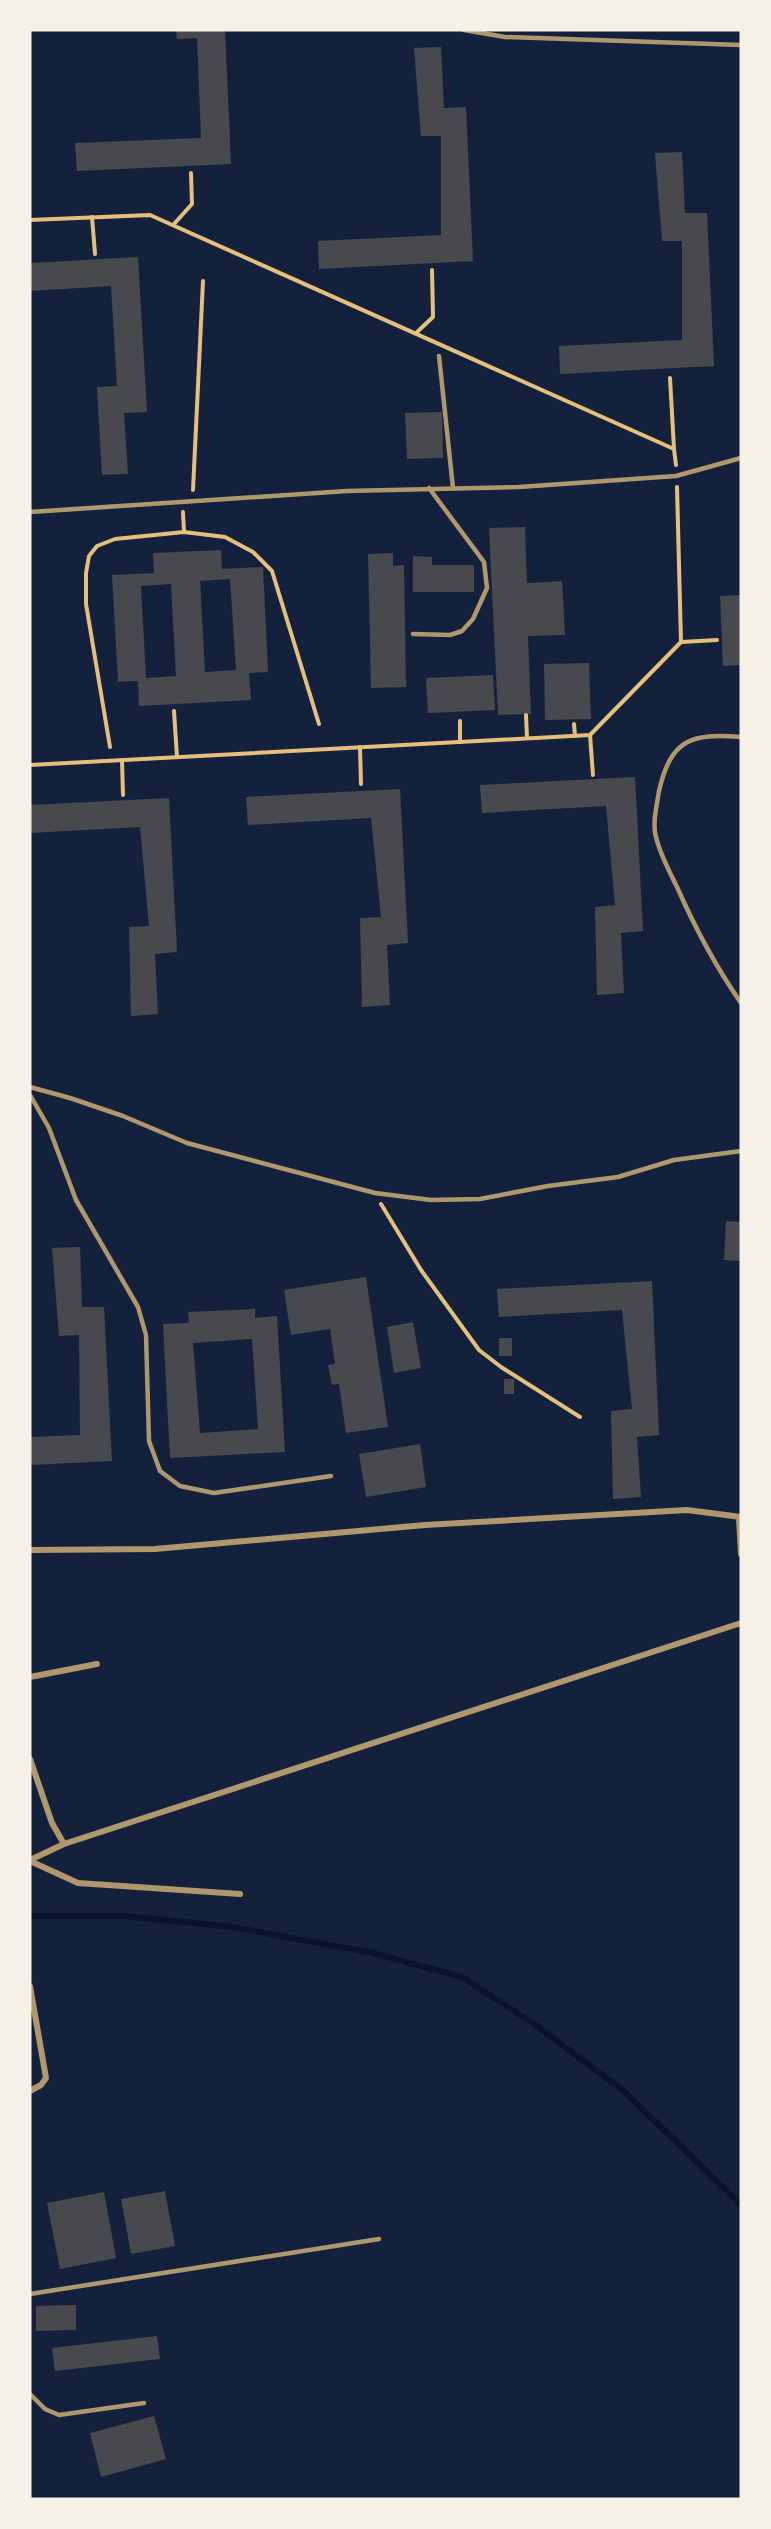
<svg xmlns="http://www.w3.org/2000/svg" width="771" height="2529" font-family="'Archivo Narrow',sans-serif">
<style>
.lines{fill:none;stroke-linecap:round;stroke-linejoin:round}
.stream{stroke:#0b132b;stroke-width:6}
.building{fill:#48494c;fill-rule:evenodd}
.path{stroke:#e5c07b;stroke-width:4}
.service{stroke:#b1986c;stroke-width:4.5}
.minor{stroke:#b1986c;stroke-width:6}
</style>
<rect width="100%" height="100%" fill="#14213d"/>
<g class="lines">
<polyline class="stream" points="30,1916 124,1916 232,1927 373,1953 462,1977 534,2024 624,2091 741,2205"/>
</g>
<g class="building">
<polygon points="176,30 225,30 231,164 77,171 75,143 201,138 197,38 177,39"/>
<polygon points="441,47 444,108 466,107 473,261 319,269 318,241 441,235 441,136 421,136 414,48"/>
<polygon points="682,152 685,213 707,213 714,366 560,374 559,346 682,340 682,241 662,241 655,153"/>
<polygon points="138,257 147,412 124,413 128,474 102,475 97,387 117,386 111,286 30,291 30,263"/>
<polygon points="442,412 443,458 407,459 405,413"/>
<polygon points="525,527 527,583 562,581 565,635 528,636 531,714 498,715 489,528"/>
<path d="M221,550L222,569L263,567L268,672L249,673L251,700L139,706L138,681L118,682L112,575L154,573L153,553ZM230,579L236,670L205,672L200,581ZM171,584L176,676L146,678L141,586Z"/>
<polygon points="393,553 393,566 404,565 406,687 371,688 368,554"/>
<polygon points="413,556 432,557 432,565 474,565 474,592 413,592"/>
<polygon points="741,595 741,665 723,666 720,596"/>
<polygon points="589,663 591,719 545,720 544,664"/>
<polygon points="493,675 495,710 428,713 426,678"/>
<polygon points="635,777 643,931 621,933 624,993 597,995 595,907 615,905 606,806 482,813 480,785"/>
<polygon points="400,789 408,943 387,945 390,1005 362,1007 360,918 381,917 371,818 248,825 246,797"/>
<polygon points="169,798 177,952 155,954 158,1014 131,1016 129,927 149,926 140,827 30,833 30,805"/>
<polygon points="726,1221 741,1222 741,1261 724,1260"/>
<polygon points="80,1247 82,1307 104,1307 112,1461 30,1465 30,1437 80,1435 79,1335 59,1336 52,1248"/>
<polygon points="366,1277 388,1427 346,1433 339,1384 332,1385 328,1365 335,1364 330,1329 291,1335 284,1290"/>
<polygon points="652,1281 659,1435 637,1437 641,1497 613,1499 611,1411 632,1409 622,1310 499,1317 497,1289"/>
<path d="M255,1309V1318L277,1316L285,1452L170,1458L163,1324L189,1323L188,1312ZM252,1339L258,1429L200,1433L193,1343Z"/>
<polygon points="413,1322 421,1368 394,1373 387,1327"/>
<rect x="499" y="1338" width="13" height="18"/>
<rect x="504" y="1379" width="10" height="15"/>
<polygon points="420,1444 426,1487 366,1497 359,1454"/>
<polygon points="165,2191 175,2246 131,2254 121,2199"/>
<polygon points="104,2192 116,2258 60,2269 47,2203"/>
<polygon points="76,2305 76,2330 36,2331 36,2306"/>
<polygon points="157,2336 160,2359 55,2371 52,2348"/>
<polygon points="154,2416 166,2459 101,2477 90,2433"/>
</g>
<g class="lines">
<g class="path">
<polyline points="92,217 95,254"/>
<polyline points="30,220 150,215 674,449 676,465"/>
<polyline points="174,224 192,204 191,173"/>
<polyline points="416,333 433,317 432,270"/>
<polyline points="670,378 674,449"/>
<polyline points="193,490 203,281"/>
<polyline points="183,512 184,532"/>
<polyline points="681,642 717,640"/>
<polyline points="174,711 177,757"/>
<polyline points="526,715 527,738"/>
<polyline points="460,721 460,742"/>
<polyline points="574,724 575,736"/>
<polyline points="590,735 593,775"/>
<polyline points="110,747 86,604 86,573 89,556 97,546 115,539 184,532 225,537 253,552 272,571 319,724"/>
<polyline points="360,747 361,784"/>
<polyline points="122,760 123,795"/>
<polyline points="30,765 590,735 681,642 677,487"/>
<polyline points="381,1204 421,1270 479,1350 501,1367 580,1417"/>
</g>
<g class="service">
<polyline points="464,30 505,37 741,45"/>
<polyline points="439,356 453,488"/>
<polyline points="30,512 347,491 519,487 676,476 741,458"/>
<polyline points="413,634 450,635 462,631 473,619 487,588 484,562 429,488"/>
<path d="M741,737C691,733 671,739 659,791C657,804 652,824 656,837C660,854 669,871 677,887C696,930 714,964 741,1003"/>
<polyline points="30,1087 70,1098 123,1116 187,1143 375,1193 431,1200 480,1199 548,1186 618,1177 674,1160 741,1151"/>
<polyline points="30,1095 49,1128 76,1200 138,1307 146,1335 149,1441 160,1471 180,1486 214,1493 331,1476"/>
<polyline points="30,2294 379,2239"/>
<polyline points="30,2394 45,2409 59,2415 144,2403"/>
</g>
<g class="minor">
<polyline points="739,1518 741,1554"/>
<polyline points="30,1550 155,1549 425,1525 687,1510 741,1517"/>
<polyline points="30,1677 97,1664"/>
<polyline points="30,1759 52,1823 64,1844 30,1860"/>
<polyline points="64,1844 741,1623"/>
<polyline points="30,1861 78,1883 240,1894"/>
<polyline points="30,1986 46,2078 41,2085 30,2091"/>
</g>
</g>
<rect width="771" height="2529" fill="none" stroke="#f6f1e7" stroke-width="63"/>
</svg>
